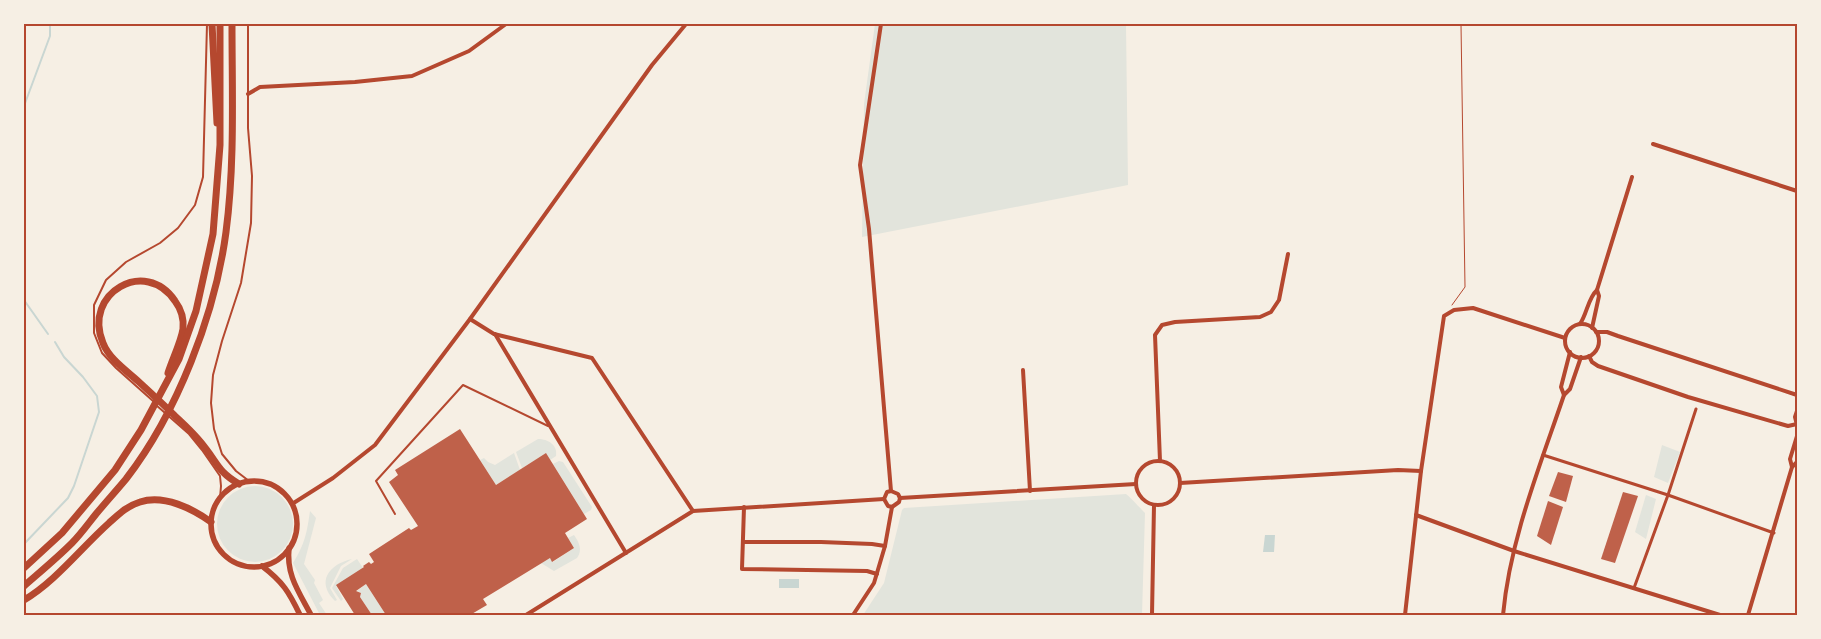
<svg xmlns="http://www.w3.org/2000/svg" width="1821" height="639" font-family="'Fira Sans Condensed',sans-serif">
<style>
.green{fill:#e2e4dc}
.water{fill:#c9d6d2}
.lines{fill:none;stroke-linecap:round;stroke-linejoin:round}
.stream{stroke:#c9d6d2;stroke-width:2}
.building{fill:#bf614a}
.path{stroke:#b5482f;stroke-width:1}
.service{stroke:#b5482f;stroke-width:2}
.pedestrian{stroke:#b5482f;stroke-width:3}
.minor{stroke:#b5482f;stroke-width:4}
.secondary{stroke:#b5482f;stroke-width:5.5}
.trunk{stroke:#b5482f;stroke-width:7}
.neatline{fill:none;stroke:#b5482f;stroke-width:2}
</style>
<rect width="100%" height="100%" fill="#f6efe4"/>
<g class="green">
<polygon points="875,24 1126,24 1128,185 862,237 864,104"/>
<path d="M538,439C548,439 558,445 556,456L550,460L546,454L522,468L516,452Z"/>
<polygon points="1662,445 1680,452 1668,483 1654,477"/>
<polygon points="514,453 520,470 496,485 480,460 484,458 488,462 495,465"/>
<polygon points="559,461 563,462 592,507 591,510 584,514 553,464"/>
<circle cx="255" cy="524" r="38"/>
<path d="M1126,494C1128,495 1143,511 1145,513L1142,615H863L884,583L902,510L904,508Z"/>
<polygon points="1646,495 1656,499 1646,539 1635,532"/>
<path d="M310,511L316,518L304,564L315,580L314,583L323,600L319,603L327,615H320L293,563C305,544 307,532 310,511Z"/>
<path d="M574,535C579,542 583,550 577,558L554,571L541,563L550,558L553,562L574,548L568,538Z"/>
<path d="M352,559L341,566L330,588L337,600L335,601C315,581 330,564 352,559Z"/>
<polygon points="357,559 363,568 336,586 343,599 341,601 332,588 343,568"/>
<polygon points="366,584 386,615 372,615 360,597 361,593 357,591"/>
</g>
<g class="water">
<polygon points="1265,535 1275,535 1274,552 1263,552"/>
<rect x="779" y="579" width="20" height="9"/>
</g>
<g class="lines">
<g class="stream">
<polyline points="24,106 50,36 50,24"/>
<polyline points="24,300 48,334"/>
<polyline points="24,544 68,498 74,486 99,412 97,396 83,377 64,357 55,342"/>
</g>
</g>
<g class="building">
<polygon points="460,429 496,485 546,453 587,519 565,533 574,548 552,562 550,558 483,599 487,605 470,615 386,615 366,584 356,591 361,593 360,597 372,615 355,615 336,585 364,567 363,566 369,562 371,564 374,562 369,554 409,528 411,530 418,526 389,482 398,475 395,470"/>
<polygon points="1558,472 1573,476 1566,502 1549,496"/>
<polygon points="1623,492 1638,496 1615,563 1601,559"/>
<polygon points="1548,501 1563,507 1551,545 1537,536"/>
</g>
<g class="lines">
<polyline class="path" points="1452,305 1465,287 1461,24"/>
<g class="service">
<polyline points="248,24 248,128 252,176 251,223 241,283 222,341 213,375 211,403 214,429 222,454 236,471 249,481"/>
<polyline points="153,401 116,368 102,353 94,333 94,305 106,280 126,262 160,243 178,228 195,205 203,177 207,24"/>
<polyline points="156,405 189,434 202,450 220,476 221,486 220,498"/>
<polyline points="395,514 376,481 463,385 548,426"/>
</g>
<g class="pedestrian">
<polyline points="1543,455 1668,495 1774,533"/>
<polyline points="1634,588 1668,495 1696,409"/>
</g>
<g class="minor">
<polyline points="881,24 860,165 869,229 891,491"/>
<polyline points="248,94 260,87 355,82 412,76 469,51 506,24"/>
<polyline points="1653,144 1797,191"/>
<polyline points="470,319 494,334 592,358 693,511"/>
<path d="M1580,324C1587,314 1588,298 1597,290L1632,177"/>
<circle cx="1582" cy="341" r="17"/>
<polyline points="1592,328 1599,296 1597,290"/>
<polyline points="1596,332 1607,332 1618,336 1797,395"/>
<polyline points="495,334 626,553"/>
<polyline points="1570,352 1561,387 1564,395 1570,389 1581,357"/>
<polyline points="1589,356 1592,362 1598,366 1688,397 1781,424 1788,426 1797,424"/>
<polyline points="1023,370 1030,491"/>
<polyline points="1797,411 1795,417 1797,425"/>
<polyline points="1160,461 1155,335 1162,325 1175,322 1260,317 1271,312 1279,300 1288,254"/>
<circle cx="1158" cy="483" r="22"/>
<polyline points="1792,467 1790,459 1797,436"/>
<polyline points="1180,483 1398,470 1421,471"/>
<polyline points="900,498 1136,484"/>
<polyline points="884,499 888,506 892,507 899,502 900,498"/>
<polyline points="884,499 887,492 891,491 898,494 900,498"/>
<polyline points="292,504 333,478 375,445 470,319 652,65 686,24"/>
<polyline points="744,507 742,569 867,571 877,574"/>
<polyline points="1416,515 1514,551 1720,615"/>
<polyline points="743,542 821,542 872,544 885,546"/>
<polyline points="526,615 693,511 884,499"/>
<polyline points="853,615 874,583 885,546 892,507"/>
<polyline points="1152,615 1154,505"/>
<polyline points="1405,615 1421,471 1444,316 1454,310 1473,308 1565,338"/>
<path d="M1503,615C1510,539 1540,466 1564,395"/>
<polyline points="1748,615 1792,467 1797,462"/>
</g>
<g class="secondary">
<circle cx="254" cy="524" r="43"/>
<path d="M289,548C286,575 299,592 311,615"/>
<path d="M262,566C283,582 289,592 300,615"/>
</g>
<g class="trunk">
<polyline points="212,24 217,123"/>
<path d="M168,373C172,360 181,342 183,329C184,319 181,309 175,301C146,257 82,293 103,343C109,359 127,371 139,382C151,393 163,404 175,416C186,426 197,436 206,449C219,466 219,472 239,484"/>
<polyline points="24,568 62,533 115,470 141,430 179,359 196,311 213,234 220,145 220,24"/>
<path d="M24,586C40,572 57,558 72,543C81,534 88,524 96,514C106,502 116,491 126,479C177,413 215,315 226,232C235,163 232,93 232,24"/>
<path d="M24,600C55,582 82,547 109,523C119,514 127,506 140,502C164,494 193,509 211,522"/>
</g>
</g>
<rect width="1821" height="639" fill="none" stroke="#f6efe4" stroke-width="50"/>
<rect x="25" y="25" width="1771" height="589" class="neatline"/>
</svg>
